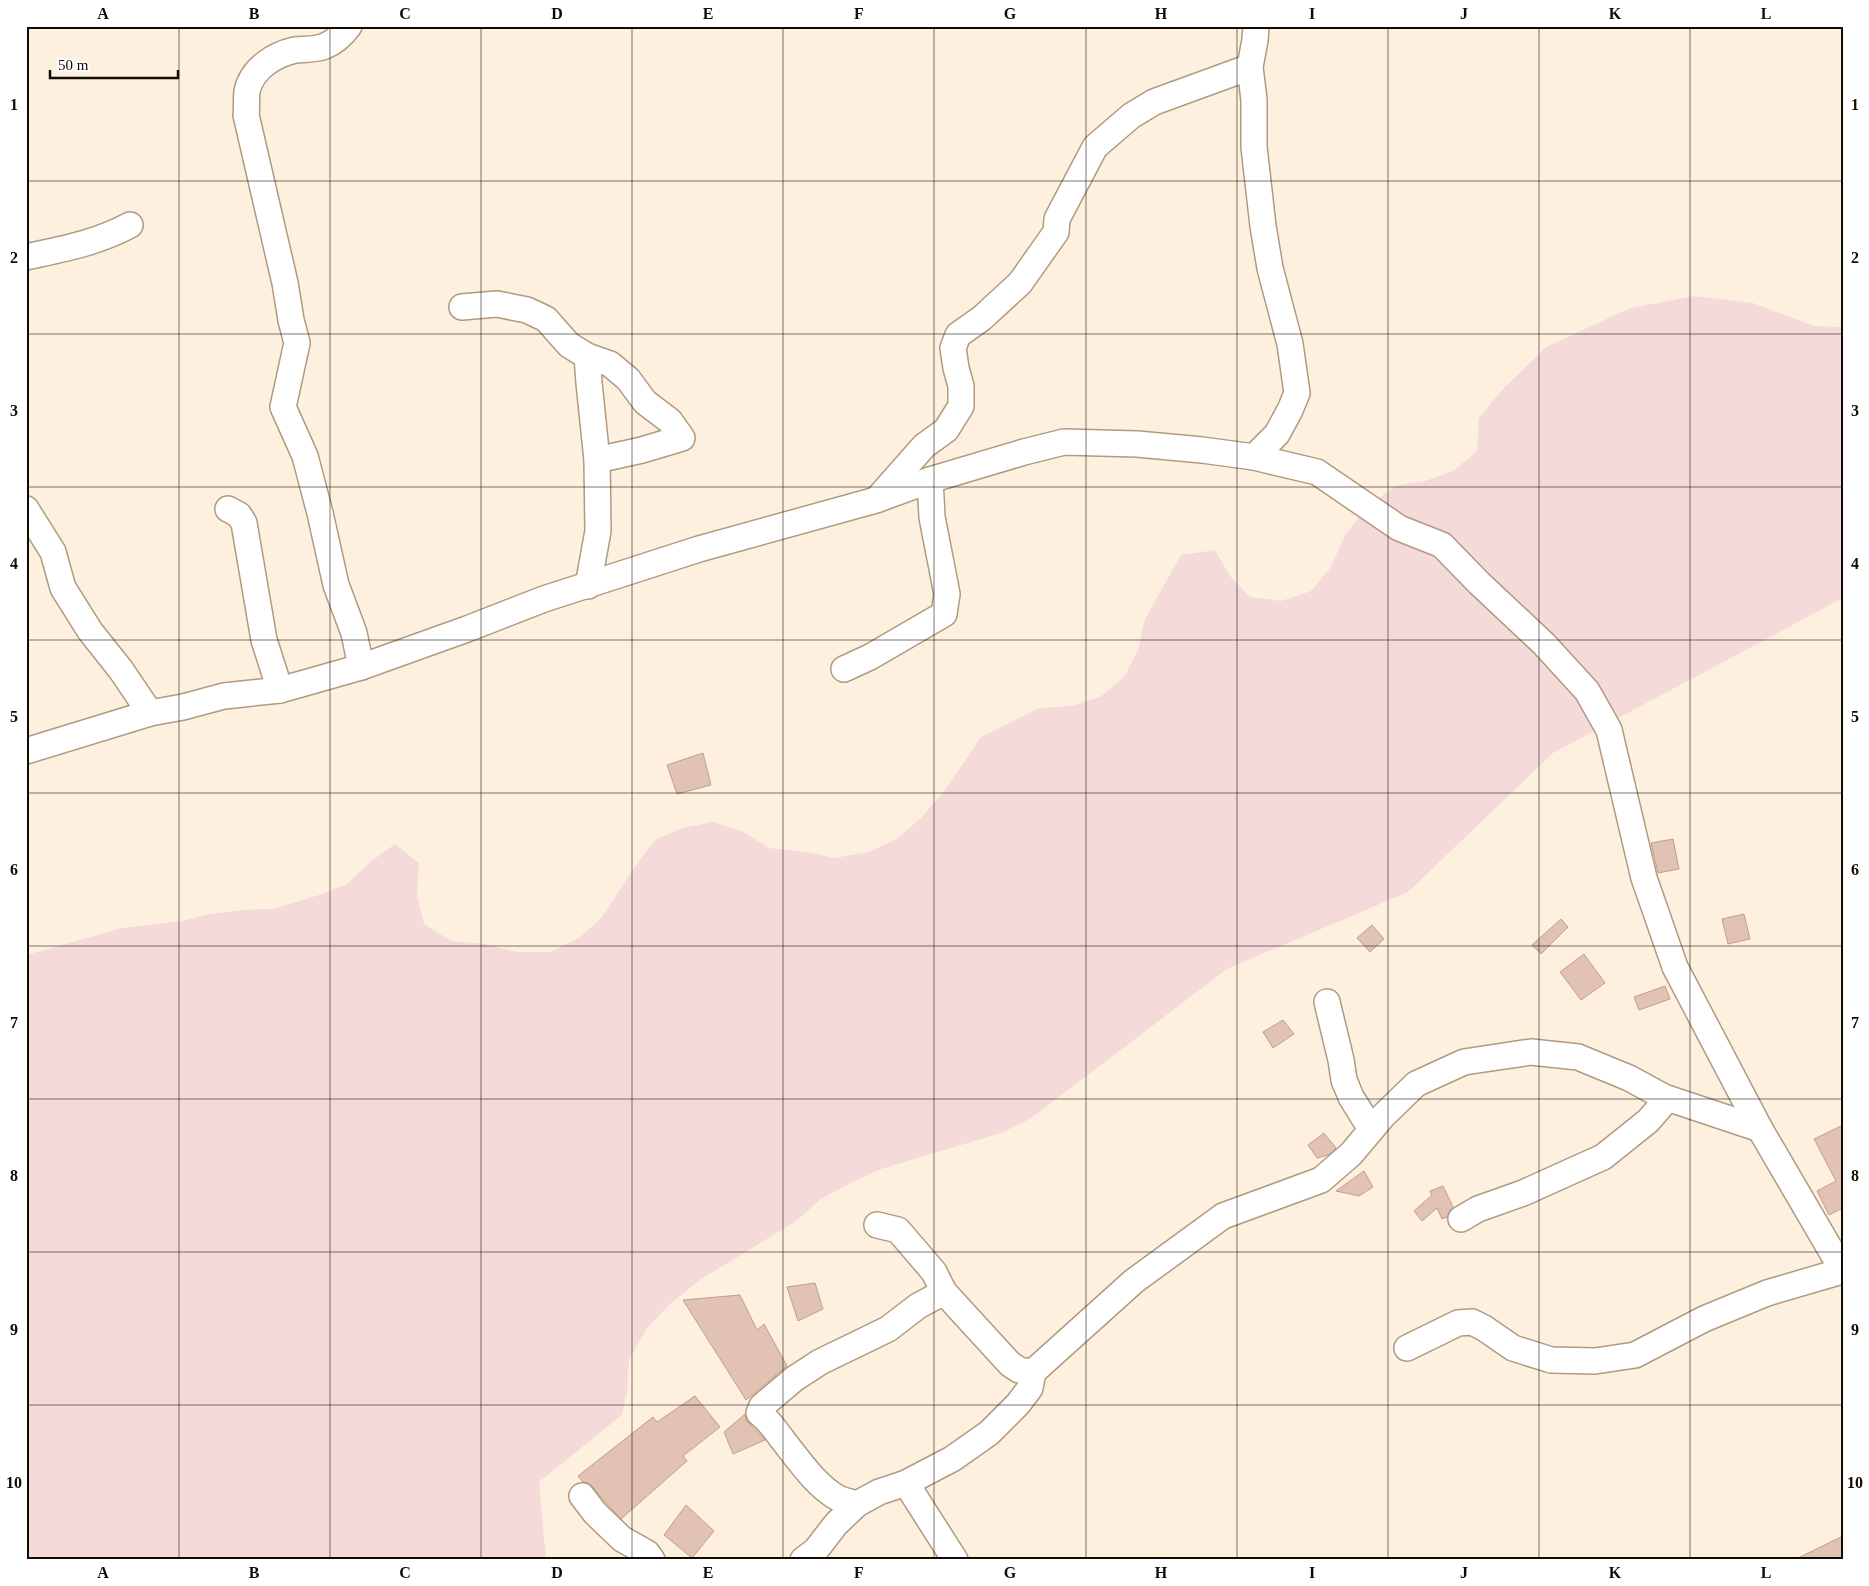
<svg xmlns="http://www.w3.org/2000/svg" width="1869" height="1586" font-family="'Times New Roman',serif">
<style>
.green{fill:#f4dbda}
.building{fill:#e1c2b3;stroke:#c09e8f}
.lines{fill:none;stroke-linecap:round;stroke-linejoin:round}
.minor-casing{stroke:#b09a80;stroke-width:28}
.minor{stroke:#fff;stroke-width:25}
.grid{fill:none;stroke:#110a03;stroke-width:1;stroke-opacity:0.55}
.neatline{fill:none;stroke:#110a03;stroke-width:2}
.grid-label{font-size:16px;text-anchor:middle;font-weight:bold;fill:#110a03}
</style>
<rect width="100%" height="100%" fill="#fef0df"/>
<polygon class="green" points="1694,296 1753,303 1814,326 1843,327 1843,598 1553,753 1408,892 1227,969 1030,1119 1001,1133 881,1169 851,1183 821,1199 796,1221 700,1280 670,1304 647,1328 629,1360 627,1392 622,1415 539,1482 546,1560 26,1560 26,955 122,928 182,921 210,914 242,910 273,909 319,895 347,884 370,862 395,844 419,863 417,894 424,924 451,941 485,944 517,952 550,952 579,938 602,917 636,865 655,840 682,828 713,822 742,831 769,848 806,852 834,858 869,852 898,838 922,817 945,790 981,737 1040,708 1071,706 1100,697 1124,677 1138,650 1145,619 1181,555 1215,550 1230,576 1250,597 1281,601 1311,591 1331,567 1344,537 1363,511 1395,486 1425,481 1453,471 1477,451 1479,418 1501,391 1546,347 1630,308"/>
<g class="building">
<polygon points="703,753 711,785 677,794 667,765"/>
<polygon points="1673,839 1679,869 1658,873 1651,843"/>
<polygon points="1744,914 1750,939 1728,944 1722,919"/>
<polygon points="1561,919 1568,927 1541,954 1532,945"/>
<polygon points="1372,925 1384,939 1370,952 1357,938"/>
<polygon points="1584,954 1605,983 1581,1000 1560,972"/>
<polygon points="1665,986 1670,999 1639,1010 1634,997"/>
<polygon points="1283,1020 1294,1034 1273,1048 1263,1032"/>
<polygon points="1843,1125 1843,1208 1829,1215 1817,1191 1836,1181 1814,1139"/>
<polygon points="1324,1133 1336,1148 1328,1155 1317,1158 1308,1145"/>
<polygon points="1364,1171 1373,1187 1359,1196 1336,1191"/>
<polygon points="1443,1186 1453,1207 1449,1212 1447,1217 1442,1219 1437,1208 1422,1221 1414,1211 1432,1195 1430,1191"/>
<polygon points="815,1283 823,1309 798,1321 787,1287"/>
<polygon points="740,1295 757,1330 764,1324 787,1366 746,1400 683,1300"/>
<polygon points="695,1396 720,1427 683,1456 687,1461 621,1519 606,1503 593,1487 588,1483 583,1482 578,1476 653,1417 657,1422"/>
<polygon points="745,1414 746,1420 765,1440 733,1454 724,1432"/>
<polygon points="686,1505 714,1531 692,1558 664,1535"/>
<polygon points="1843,1536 1843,1560 1794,1560"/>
</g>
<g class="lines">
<defs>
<g id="minor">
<path d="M349,26C343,34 335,42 325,46C316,50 304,49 295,50C273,55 252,69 247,91C246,99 247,107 246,115L285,283L291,320L297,343L283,407L305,456L320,513L336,585L354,633L361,667"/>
<path d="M26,257C62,249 97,243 130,225"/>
<polyline points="462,307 497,304 527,310 546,319 569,345 587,356 610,364 628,379 645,402 670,421 682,438 642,450 597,460"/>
<polyline points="587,356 589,383 597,460 598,531 588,586"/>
<polyline points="1254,457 1277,434 1290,410 1297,393 1290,344 1270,268 1263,226 1254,147 1254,100 1250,67 1255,40 1256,26"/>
<polyline points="879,497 924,446 946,430 961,406 961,386 956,368 953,348 958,335 982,318 1020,283 1056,232 1057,219 1095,147 1131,116 1154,102 1250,67"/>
<polyline points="26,509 53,552 63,588 90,631 121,670 150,713"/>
<polyline points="228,509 239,515 244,523 264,640 280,690"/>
<polyline points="844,669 870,657 944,614 947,594 932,517 930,480"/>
<polyline points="26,751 150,713 183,707 224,696 280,690 361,667 467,629 544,599 699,549 876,500 930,480 1024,452 1064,442 1137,444 1202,450 1254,457 1317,472 1399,528 1442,545 1479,583 1544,644 1587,691 1609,730 1644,878 1675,967 1760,1129 1843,1271"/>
<polyline points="1327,1002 1341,1060 1344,1080 1351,1097 1371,1129"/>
<polyline points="1461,1219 1478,1209 1523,1193 1603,1157 1648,1121 1661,1106 1664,1097"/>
<polyline points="877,1225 898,1230 934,1272 944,1292 1010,1364 1019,1370 1033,1372 1134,1281 1223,1216 1321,1180 1351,1154 1383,1116 1416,1084 1464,1062 1531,1052 1578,1057 1629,1078 1664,1097 1760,1129"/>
<polyline points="1407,1348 1458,1323 1472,1322 1484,1328 1513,1348 1551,1360 1595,1361 1635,1355 1704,1319 1767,1293 1842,1271"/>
<polyline points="906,1483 955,1560"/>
<polyline points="582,1496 595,1513 622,1539 647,1553 652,1560"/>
<path d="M857,1504C851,1502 844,1501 838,1498C816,1486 798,1459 782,1439C776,1431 768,1419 759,1413L762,1406L794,1379L820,1362L888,1329L918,1306L944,1292"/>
<polyline points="803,1560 816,1550 836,1524 857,1504 879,1492 906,1483 952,1459 989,1433 1018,1404 1030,1388 1033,1372"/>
</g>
</defs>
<use href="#minor" class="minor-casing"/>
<use href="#minor" class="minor"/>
</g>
<path class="grid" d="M179,26V1560M330,26V1560M481,26V1560M632,26V1560M783,26V1560M934,26V1560M1086,26V1560M1237,26V1560M1388,26V1560M1539,26V1560M1690,26V1560M26,181H1843M26,334H1843M26,487H1843M26,640H1843M26,793H1843M26,946H1843M26,1099H1843M26,1252H1843M26,1405H1843"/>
<rect width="1869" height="1586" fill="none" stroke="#ffffff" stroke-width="55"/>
<path d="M50 70v8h128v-8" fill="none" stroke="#110a03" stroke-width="2.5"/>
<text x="58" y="70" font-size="15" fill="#110a03" stroke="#ffffff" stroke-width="4" paint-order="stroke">50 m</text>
<rect x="28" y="28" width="1814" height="1530" class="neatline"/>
<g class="grid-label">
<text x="103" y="19">A</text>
<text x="254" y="19">B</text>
<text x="405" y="19">C</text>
<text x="557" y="19">D</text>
<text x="708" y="19">E</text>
<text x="859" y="19">F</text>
<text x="1010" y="19">G</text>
<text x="1161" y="19">H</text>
<text x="1312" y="19">I</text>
<text x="1464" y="19">J</text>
<text x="1615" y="19">K</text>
<text x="1766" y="19">L</text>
<text x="14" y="110">1</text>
<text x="1855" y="110">1</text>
<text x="14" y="263">2</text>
<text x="1855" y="263">2</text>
<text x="14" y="416">3</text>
<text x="1855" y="416">3</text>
<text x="14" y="569">4</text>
<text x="1855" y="569">4</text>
<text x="14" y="722">5</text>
<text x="1855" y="722">5</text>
<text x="14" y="875">6</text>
<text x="1855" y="875">6</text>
<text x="14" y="1028">7</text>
<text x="1855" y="1028">7</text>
<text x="14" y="1181">8</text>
<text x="1855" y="1181">8</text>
<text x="14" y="1335">9</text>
<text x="1855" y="1335">9</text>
<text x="14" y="1488">10</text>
<text x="1855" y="1488">10</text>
<text x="103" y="1578">A</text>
<text x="254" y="1578">B</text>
<text x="405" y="1578">C</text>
<text x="557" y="1578">D</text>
<text x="708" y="1578">E</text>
<text x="859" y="1578">F</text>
<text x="1010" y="1578">G</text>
<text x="1161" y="1578">H</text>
<text x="1312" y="1578">I</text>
<text x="1464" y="1578">J</text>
<text x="1615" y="1578">K</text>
<text x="1766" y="1578">L</text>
</g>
</svg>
